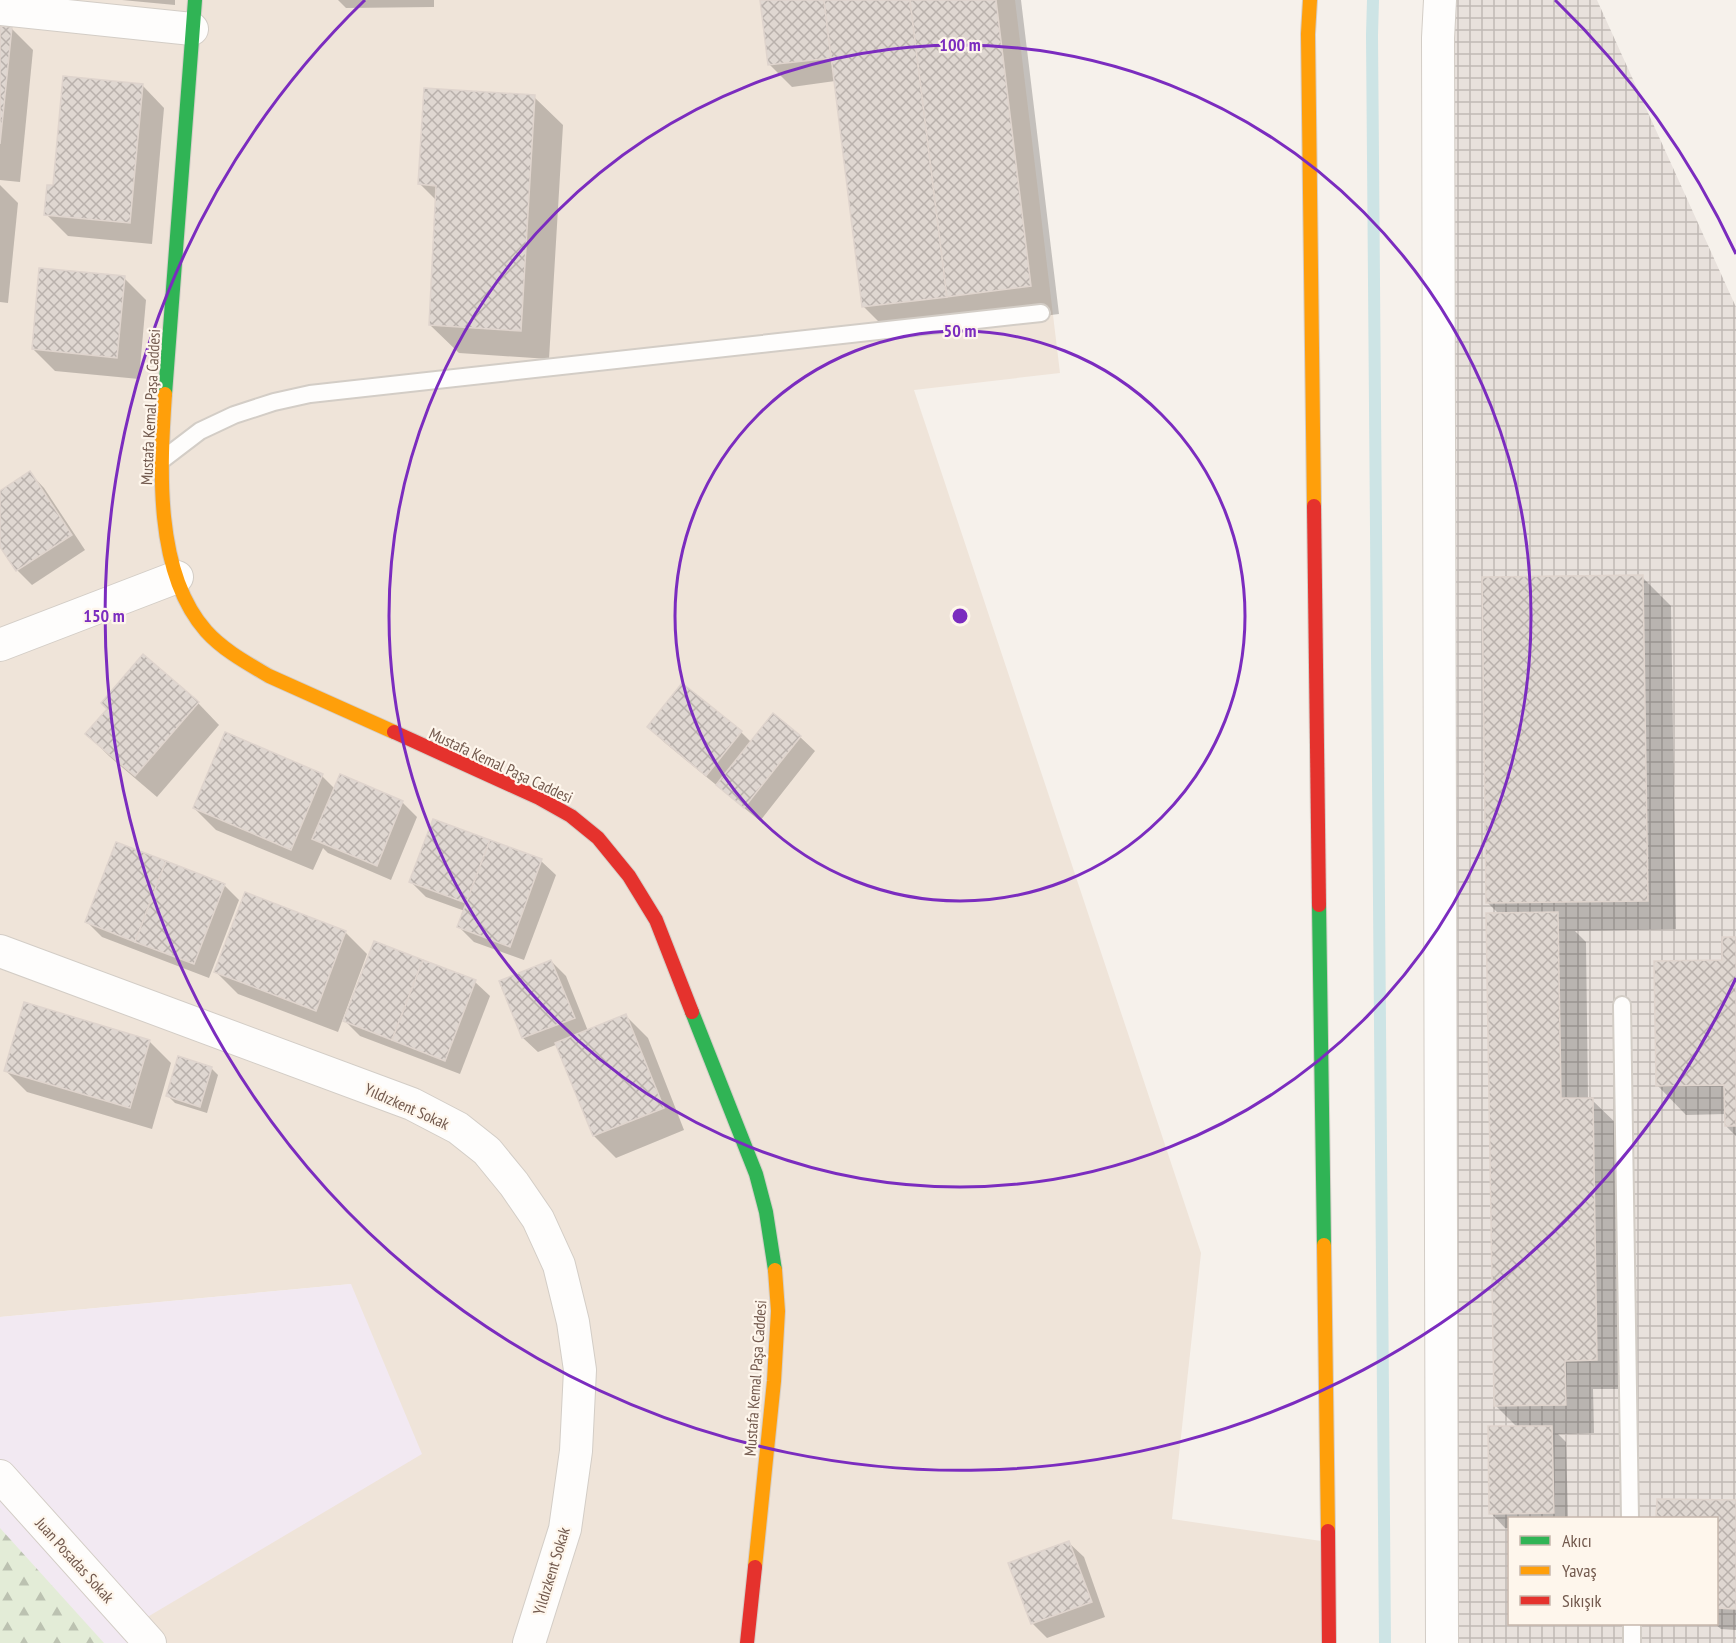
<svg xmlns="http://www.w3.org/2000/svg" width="1736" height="1643" font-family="'PT Sans Narrow',sans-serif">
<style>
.residential{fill:#efe4d9}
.industrial{fill:url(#industrial-grid);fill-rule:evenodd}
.education{fill:#f2e9f2}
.forest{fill:url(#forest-firs)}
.shadow{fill:#0003}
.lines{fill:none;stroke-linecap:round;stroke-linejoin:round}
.stream{stroke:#cde4e5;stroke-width:12}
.building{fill:url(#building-cross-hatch);stroke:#dfd4cd;stroke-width:1.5}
.lane-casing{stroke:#d3cdc6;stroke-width:20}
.street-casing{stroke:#d3cdc6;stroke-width:34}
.fast-casing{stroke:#d5cec8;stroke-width:16}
.slow-casing{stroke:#d5cec8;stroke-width:16}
.jam-casing{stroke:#d5cec8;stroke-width:16}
.lane{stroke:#fefdfc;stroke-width:16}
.street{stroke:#fefdfc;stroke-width:32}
.fast{stroke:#30b455;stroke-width:14}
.slow{stroke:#ff9f0a;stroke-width:14}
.jam{stroke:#e5322d;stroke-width:14}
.ring{fill:none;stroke:#7b2cbf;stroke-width:3}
.labels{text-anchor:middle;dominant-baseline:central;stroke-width:4.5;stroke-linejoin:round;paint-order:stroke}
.street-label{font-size:16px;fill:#72594d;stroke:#fef6ec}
.centre{fill:#7b2cbf;stroke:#fef6ec;stroke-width:3}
.ring-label{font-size:18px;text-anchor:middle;font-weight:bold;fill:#7b2cbf;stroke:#fef6ec;stroke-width:4.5;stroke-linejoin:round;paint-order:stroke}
</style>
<defs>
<pattern id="industrial-grid" width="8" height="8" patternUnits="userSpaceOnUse" patternTransform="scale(1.5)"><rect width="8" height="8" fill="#e8e1dc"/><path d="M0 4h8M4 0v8" fill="none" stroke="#c0b9b5"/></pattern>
<pattern id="forest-firs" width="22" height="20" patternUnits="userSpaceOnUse" patternTransform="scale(1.5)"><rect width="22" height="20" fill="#e3ecd7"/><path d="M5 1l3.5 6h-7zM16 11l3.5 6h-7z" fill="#bcc2b1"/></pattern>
<pattern id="building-cross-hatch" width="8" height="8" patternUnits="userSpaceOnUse" patternTransform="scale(1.5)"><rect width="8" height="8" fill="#dfd7d1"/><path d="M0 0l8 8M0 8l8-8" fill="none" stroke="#b9b1ac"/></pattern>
</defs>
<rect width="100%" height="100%" fill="#f6f1eb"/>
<polygon class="residential" points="0,0 1015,0 1060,373 914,390 1201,1253 1172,1519 1328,1542 1329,1643 150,1643 134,1625 351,1284 0,1317"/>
<path class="industrial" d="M1440,0H1597L1736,307V1643H1442ZM1510,1518H1716V1624H1510Z"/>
<polygon class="education" points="351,1284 422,1454 134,1625 150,1643 0,1643 0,1317"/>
<polygon class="forest" points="0,1528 104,1643 0,1643"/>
<g class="shadow">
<polygon points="122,0 175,0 175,5"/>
<polygon points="338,0 434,0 434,7 346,8"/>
<polygon points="762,0 1021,0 1059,314 892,335 863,306 835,81 792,87 770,65"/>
<polygon points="0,27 11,28 33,50 20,182 0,180"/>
<polygon points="143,86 164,108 152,244 68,236 46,214 54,186"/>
<polygon points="534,97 563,125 549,359 459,353 430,325 437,201 420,184"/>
<polygon points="0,185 18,203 8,303 0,302"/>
<polygon points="124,278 146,300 139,379 55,371 33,349"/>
<polygon points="30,473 44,488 85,550 32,585 17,570 0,544 0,493"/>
<polygon points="1642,577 1671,606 1676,929 1575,931 1586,942 1588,1100 1592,1100 1621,1128 1625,1389 1593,1389 1594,1433 1558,1434 1566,1442 1568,1518 1510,1518 1510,1528 1505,1528 1491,1513 1517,1427 1495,1405 1499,914 1488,903"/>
<polygon points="682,685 741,732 751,742 800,737 815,751 760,821 664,742 649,727"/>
<polygon points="198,703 219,725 157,797 109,756 87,734"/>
<polygon points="322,776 335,789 340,776 403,803 417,817 391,880 328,853 323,848 313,870 216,830 194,808"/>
<polygon points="434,821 541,861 556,875 524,960 474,942 459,927 465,911 426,897 411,882"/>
<polygon points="224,885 239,900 209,978 102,937 87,922"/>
<polygon points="345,932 367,954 338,1032 238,994 216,972"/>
<polygon points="1736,938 1736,1136 1726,1126 1726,1114 1686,1115 1658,1086"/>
<polygon points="551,961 566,976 588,1031 626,1016 648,1038 684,1130 616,1158 594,1136 558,1044 538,1052 523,1038 501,982"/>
<polygon points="475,982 490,996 460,1074 360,1036 345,1021"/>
<polygon points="149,1041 171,1063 152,1129 27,1092 5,1070"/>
<polygon points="211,1068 218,1075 207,1113 175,1103 168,1096"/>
<polygon points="1658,1501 1736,1502 1736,1630 1721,1629 1715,1624 1716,1624 1716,1518 1658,1518"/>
<polygon points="1069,1543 1084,1557 1105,1617 1047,1638 1032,1623"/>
</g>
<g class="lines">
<polyline class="stream" points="1373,0 1372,35 1385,1643"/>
</g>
<g class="building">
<polygon points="760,0 824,0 831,58 768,65"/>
<polygon points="824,0 910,0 947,297 862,307"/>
<polygon points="910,0 996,0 1031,286 947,297"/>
<polygon points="0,26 12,27 0,144"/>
<polygon points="63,76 143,84 130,223 44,215 47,185 53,185"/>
<polygon points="424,88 535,95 521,331 429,325 436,186 418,184"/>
<polygon points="39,268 125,276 117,358 32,349"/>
<polygon points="30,471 72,535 16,571 0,547 0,491"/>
<polygon points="1643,575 1648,901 1486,903 1482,577"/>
<polygon points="143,654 199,702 135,776 85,734 107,709 101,703"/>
<polygon points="682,683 742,731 706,776 647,727"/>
<polygon points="773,713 801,736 744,808 716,785"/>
<polygon points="225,732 323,774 291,850 193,808"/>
<polygon points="340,774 403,801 377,866 312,839"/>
<polygon points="433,819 490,840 466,903 409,882"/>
<polygon points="490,840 542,859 510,947 457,927"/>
<polygon points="116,842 166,861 135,942 85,922"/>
<polygon points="166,861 225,884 194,964 135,942"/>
<polygon points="245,892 346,931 316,1011 214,972"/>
<polygon points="1558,912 1561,1098 1593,1098 1597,1360 1565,1361 1566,1405 1494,1406 1486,913"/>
<polygon points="1722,937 1736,937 1736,1126 1725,1126 1724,1085 1656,1086 1654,961 1722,960"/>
<polygon points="374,941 423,960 392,1040 343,1021"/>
<polygon points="423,960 476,980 445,1061 392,1040"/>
<polygon points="551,960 575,1018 522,1038 499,981"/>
<polygon points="24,1002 150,1040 130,1108 4,1071"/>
<polygon points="626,1014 664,1108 593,1136 555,1043"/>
<polygon points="178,1056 212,1067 200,1107 166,1096"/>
<polygon points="1488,1426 1552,1426 1554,1513 1489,1514"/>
<polygon points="1657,1499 1736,1500 1736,1609 1716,1608 1716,1518 1656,1518"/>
<polygon points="1069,1541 1092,1602 1031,1624 1008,1563"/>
</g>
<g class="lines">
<defs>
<g id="lane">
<polyline points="162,460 200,431 234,415 274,402 310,394 1041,313"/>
<polyline points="1622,1005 1630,1518"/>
<polyline points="1632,1624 1632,1643"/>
</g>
<g id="street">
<polyline points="1440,0 1438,38 1442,1643"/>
<polyline points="0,9 192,29"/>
<polyline points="0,645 177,577"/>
<polyline points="0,951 412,1104 458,1128 487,1151 514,1184 538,1219 559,1265 573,1322 580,1370 576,1451 565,1529 529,1643"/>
<polyline points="0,1476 150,1643"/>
</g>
<g id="fast">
<polyline points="165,394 195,0"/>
<polyline points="1319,905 1324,1245"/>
<polyline points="692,1012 756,1174 766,1212 775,1270"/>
</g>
<g id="slow">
<polyline points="1310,0 1308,34 1314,506"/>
<path d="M165,394C160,467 154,572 206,631C223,650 247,663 269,676L394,732"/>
<polyline points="1324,1245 1328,1531"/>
<polyline points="755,1567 774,1381 778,1311 775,1270"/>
</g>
<g id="jam">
<polyline points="1314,506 1319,905"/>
<polyline points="394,732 539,798 571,816 598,838 629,876 656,920 692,1012"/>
<polyline points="1328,1531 1329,1643"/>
<polyline points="747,1643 755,1567"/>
</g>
</defs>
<use href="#lane" class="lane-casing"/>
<use href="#street" class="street-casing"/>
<use href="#fast" class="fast-casing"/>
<use href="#slow" class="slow-casing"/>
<use href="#jam" class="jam-casing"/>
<use href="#lane" class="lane"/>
<use href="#street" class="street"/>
<use href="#fast" class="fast"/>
<use href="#slow" class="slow"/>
<use href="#jam" class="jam"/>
</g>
<g class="ring">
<circle cx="960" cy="616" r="285"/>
<circle cx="960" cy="616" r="571"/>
<path d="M1736 978A856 856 0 1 1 365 0M1555 0A856 856 0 0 1 1736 254"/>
</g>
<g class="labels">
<g class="street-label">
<text transform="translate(150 407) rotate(-87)">Mustafa Kemal Paşa Caddesi</text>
<text transform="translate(501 765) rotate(25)">Mustafa Kemal Paşa Caddesi</text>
<text transform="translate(407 1106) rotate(24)">Yıldızkent Sokak</text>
<text transform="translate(755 1378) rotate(-86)">Mustafa Kemal Paşa Caddesi</text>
<text transform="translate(75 1560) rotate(48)">Juan Posadas Sokak</text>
<text transform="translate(551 1571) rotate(-73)">Yıldızkent Sokak</text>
</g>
</g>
<circle cx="960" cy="616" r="9" class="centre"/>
<g class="ring-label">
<text x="960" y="51">100 m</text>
<text x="960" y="337">50 m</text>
<text x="104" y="622">150 m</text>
</g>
<rect x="1508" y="1517" width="210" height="108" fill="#fef6ec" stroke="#c6b7ac" stroke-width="1.5"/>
<rect x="1520" y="1536" width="30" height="9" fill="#30b455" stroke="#c6b7ac" stroke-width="1.5"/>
<text x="1562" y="1547" font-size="18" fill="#72594d">Akıcı</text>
<rect x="1520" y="1566" width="30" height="9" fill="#ff9f0a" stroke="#c6b7ac" stroke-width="1.5"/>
<text x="1562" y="1577" font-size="18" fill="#72594d">Yavaş</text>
<rect x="1520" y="1596" width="30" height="9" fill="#e5322d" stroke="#c6b7ac" stroke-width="1.5"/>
<text x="1562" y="1607" font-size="18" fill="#72594d">Sıkışık</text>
</svg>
